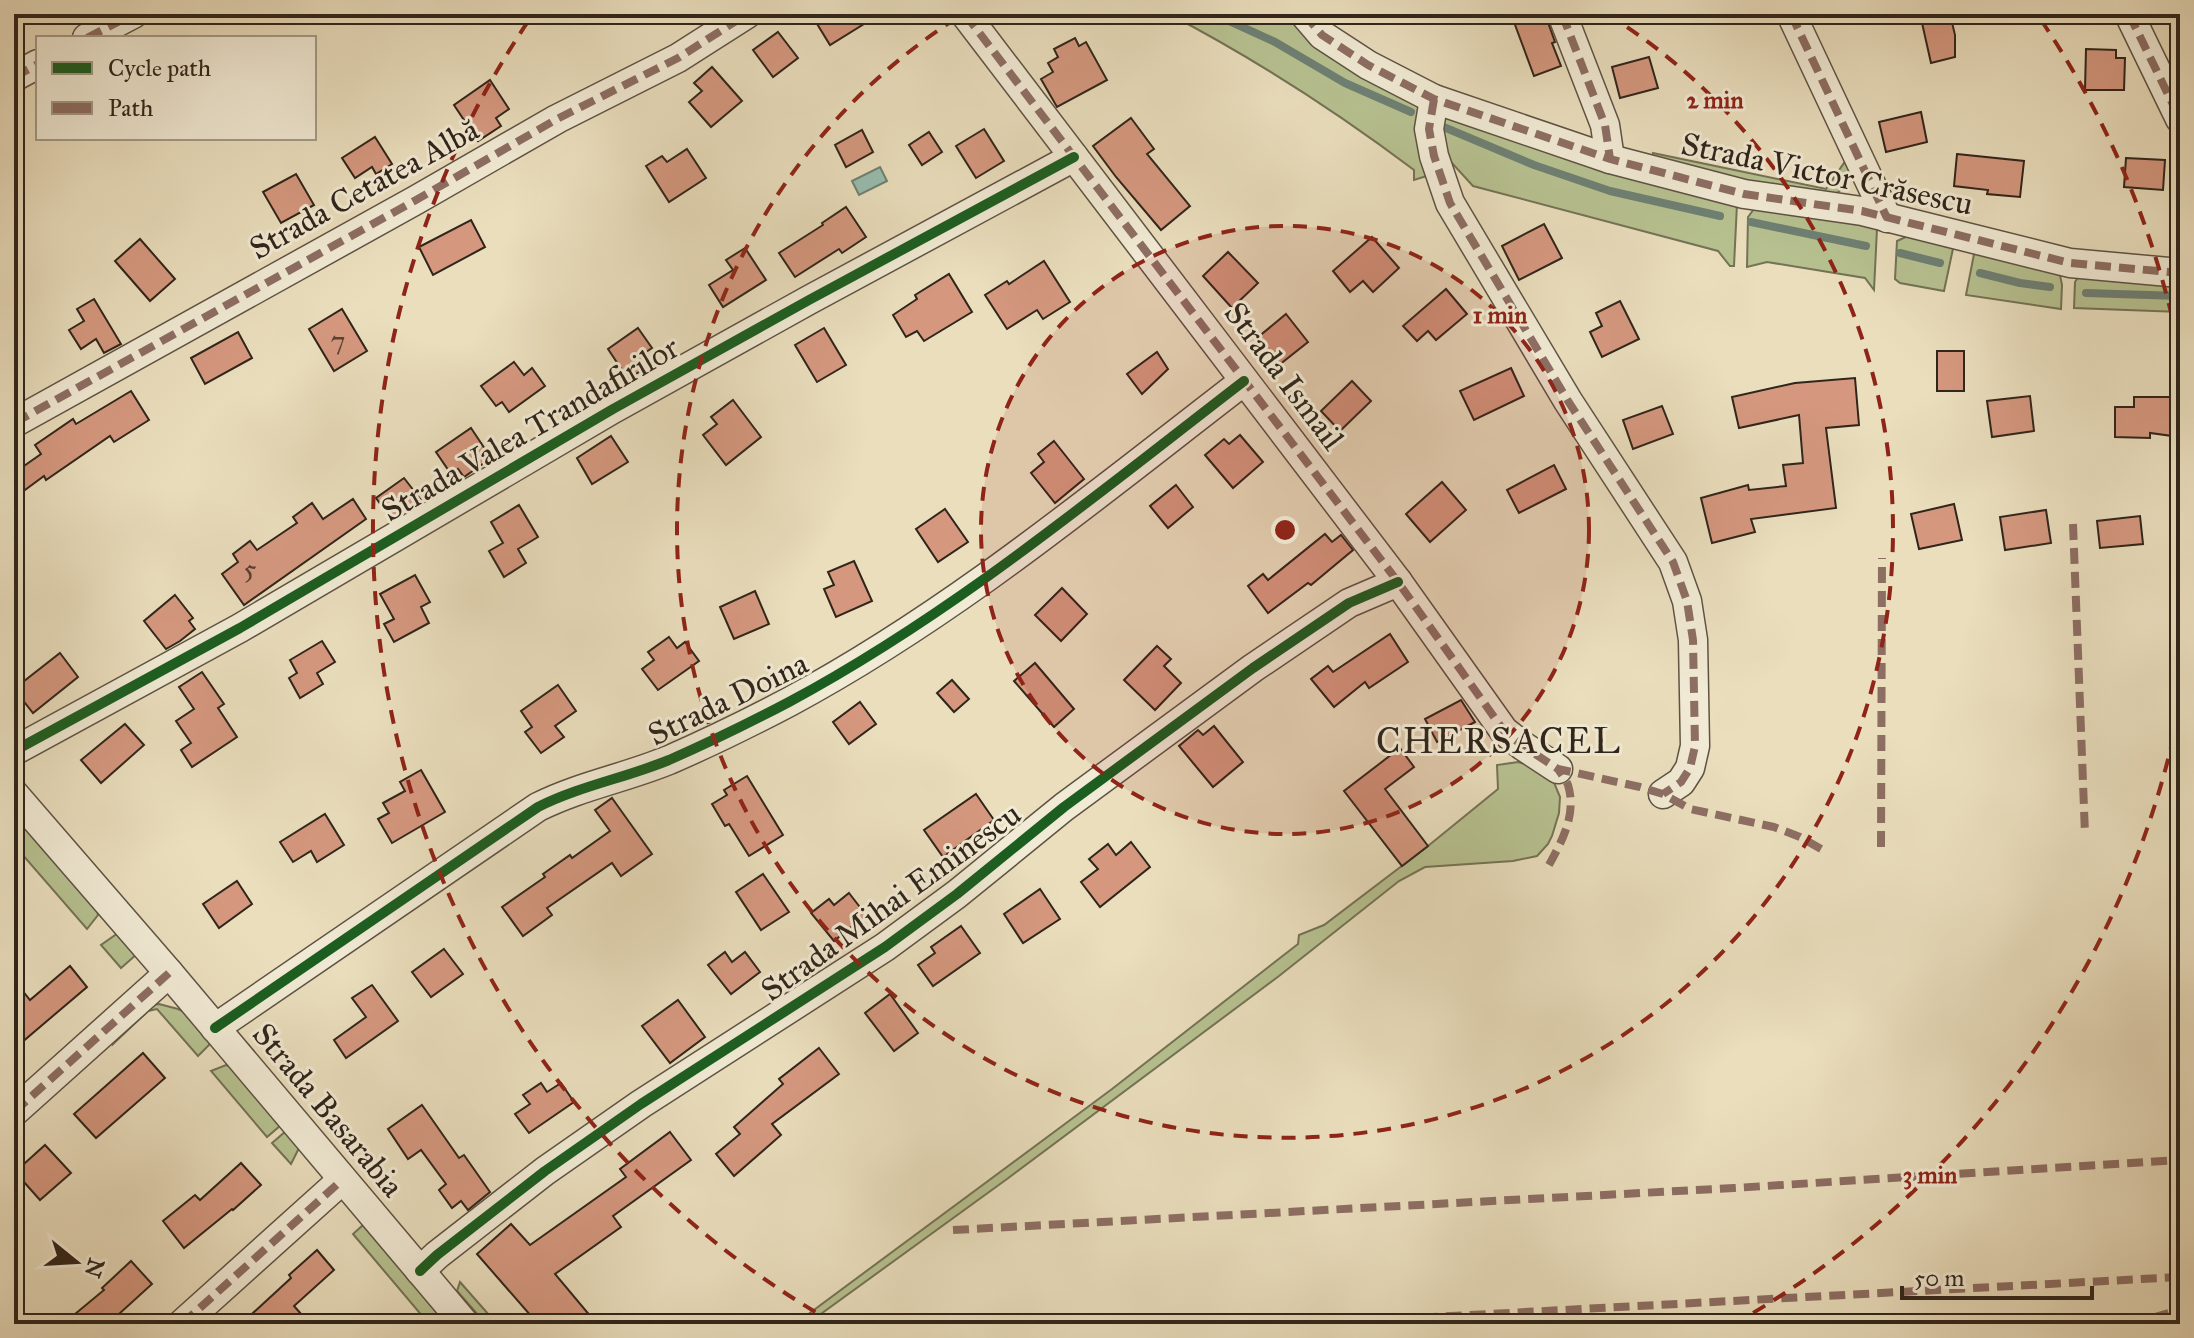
<svg xmlns="http://www.w3.org/2000/svg" width="2194" height="1338" font-family="'IM FELL Great Primer',serif">
<style>
.green{fill:#b7c190;stroke:#747356;stroke-width:2}
.water{fill:#98bcaf;stroke:#6e8074;stroke-width:2}
.lines{fill:none;stroke-linecap:round;stroke-linejoin:round}
.stream{stroke:#6e8074;stroke-width:8}
.building{fill:#d5987f;stroke:#30251b;stroke-width:2}
.minor-casing{stroke:#5e5344;stroke-width:31}
.minor{stroke:#f1ead4;stroke-width:28}
.quiet{stroke:#8d6e63;stroke-width:8;stroke-dasharray:16 8;stroke-linecap:butt}
.cycleway-casing{stroke:#f1ead4;stroke-width:15}
.cycleway{stroke:#1b5e20;stroke-width:10}
.ring{fill:none;stroke:#8f2418;stroke-width:4;stroke-dasharray:14 10}
.labels{text-anchor:middle;dominant-baseline:central;stroke-width:6;stroke-linejoin:round;paint-order:stroke}
.number-label{font-size:28px;fill:#594234}
.street-label{font-size:32px;fill:#30251b;stroke:#f1ead4}
.quarter-label{font-size:36px;letter-spacing:2px;fill:#30251b;stroke:#f1ead4}
.centre{fill:#8f2418;stroke:#f1ead4;stroke-width:4}
.ring-label{font-size:24px;text-anchor:middle;font-weight:bold;fill:#8f2418;stroke:#f1ead4;stroke-width:6;stroke-linejoin:round;paint-order:stroke}
</style>
<rect width="100%" height="100%" fill="#eadebd"/>
<filter id="stains"><feTurbulence type="fractalNoise" baseFrequency=".0025" numOctaves="4"/><feColorMatrix values="0 0 0 0 .2 0 0 0 0 .09 0 0 0 0 .02 0 0 0 .5 -.17"/></filter>
<radialGradient id="worn" r=".72"><stop offset=".6" stop-color="#630" stop-opacity="0"/><stop offset="1" stop-color="#630" stop-opacity=".3"/></radialGradient>
<g class="green">
<path d="M1169,14H1288L1299,25L1421,98L1430,175L1414,180V170C1337,112 1255,59 1169,14Z"/>
<polygon points="1441,115 1737,204 1734,266 1730,266 1718,251 1473,186 1439,149"/>
<path d="M1653,153L1826,189L1844,163L1851,165C1852,182 1840,193 1826,199L1651,162Z"/>
<polygon points="1757,205 1868,220 1877,229 1874,290 1865,278 1767,262 1747,267 1748,217"/>
<polygon points="1910,235 1954,244 1944,291 1900,283 1895,279 1897,241"/>
<polygon points="1975,249 2060,275 2062,285 2061,309 1966,295"/>
<polygon points="2079,276 2180,282 2180,312 2074,308 2075,282"/>
<polygon points="1518,762 1540,768 1553,780 1560,797 1559,813 1552,836 1548,844 1537,856 1513,861 1425,867 1399,881 1279,976 1007,1179 807,1324 795,1324 1112,1089 1298,944 1299,935 1324,925 1428,846 1498,789 1497,765"/>
<polygon points="14,815 97,909 98,915 87,929 14,845"/>
<polygon points="118,933 137,954 121,968 101,945"/>
<polygon points="159,1004 178,1009 200,1019 211,1043 198,1056 157,1009 148,1011 113,1044 114,1036 151,1005"/>
<polygon points="226,1065 235,1068 281,1125 267,1137 211,1071"/>
<polygon points="286,1131 299,1148 291,1164 272,1143"/>
<polygon points="363,1225 448,1324 429,1324 353,1234"/>
<polygon points="460,1282 497,1324 486,1324 457,1291"/>
</g>
<polygon class="water" points="880,167 887,181 859,195 852,181"/>
<g class="lines">
<g class="stream">
<polyline points="1214,14 1275,42 1345,83 1411,112"/>
<polyline points="1446,128 1534,165 1610,191 1720,216"/>
<polyline points="1751,222 1866,246"/>
<polyline points="1900,253 1940,263"/>
<polyline points="1980,273 2020,283 2050,287"/>
<polyline points="2086,293 2180,296"/>
</g>
</g>
<g class="building">
<polygon points="811,14 880,14 830,45"/>
<polygon points="1511,14 1545,14 1555,42 1552,43 1561,66 1534,76"/>
<polygon points="1920,14 1950,14 1955,35 1955,57 1931,63"/>
<polygon points="778,32 798,58 773,77 753,50"/>
<polygon points="1075,38 1079,46 1086,42 1107,80 1057,107 1041,79 1053,72 1048,63 1058,57 1054,49"/>
<polygon points="2086,49 2116,50 2116,58 2125,58 2124,90 2085,90"/>
<polygon points="1649,57 1658,88 1620,98 1612,67"/>
<polygon points="712,67 742,101 711,127 689,102 702,91 694,83"/>
<polygon points="490,80 509,109 496,118 501,126 478,141 454,105"/>
<polygon points="1921,112 1927,142 1886,152 1879,122"/>
<polygon points="1131,118 1154,149 1147,154 1190,206 1161,230 1116,177 1093,146"/>
<polygon points="984,129 1004,161 976,178 956,146"/>
<polygon points="862,130 873,152 846,167 835,145"/>
<polygon points="929,132 942,152 922,165 909,145"/>
<polygon points="375,137 392,164 376,174 372,167 355,178 342,158"/>
<polygon points="687,149 706,178 669,202 646,166 662,156 667,162"/>
<polygon points="1957,154 2024,161 2020,197 1987,194 1988,190 1954,186"/>
<polygon points="2126,158 2165,160 2163,190 2124,187"/>
<polygon points="296,174 314,205 281,223 263,192"/>
<polygon points="846,207 866,237 842,253 839,249 795,277 779,253 823,225 822,223"/>
<polygon points="471,220 485,247 433,275 419,247"/>
<polygon points="1544,224 1562,258 1519,280 1502,246"/>
<polygon points="1372,237 1399,268 1373,292 1363,281 1350,292 1333,271"/>
<polygon points="140,239 175,279 150,301 115,261"/>
<polygon points="745,248 766,280 723,307 709,285 733,270 726,260"/>
<polygon points="1228,252 1258,283 1232,308 1203,276"/>
<polygon points="1044,261 1070,302 1043,319 1037,310 1007,329 985,295 1007,281 1009,284"/>
<polygon points="949,274 972,312 924,341 917,331 906,337 893,315 917,299 915,295"/>
<polygon points="1446,289 1467,314 1436,340 1428,331 1417,341 1403,326"/>
<polygon points="94,299 121,344 104,353 96,339 81,349 69,330 84,321 77,309"/>
<polygon points="1620,301 1639,339 1602,357 1590,332 1602,326 1596,313"/>
<polygon points="342,309 367,351 334,371 309,329"/>
<polygon points="1286,314 1308,342 1279,365 1257,338"/>
<polygon points="638,328 652,348 643,354 650,365 628,379 608,349"/>
<polygon points="824,328 846,365 817,382 795,345"/>
<polygon points="238,332 252,358 205,384 191,358"/>
<rect x="1937" y="351" width="27" height="40"/>
<polygon points="1157,352 1168,369 1142,394 1127,374"/>
<polygon points="514,362 524,375 532,368 545,386 509,412 502,402 496,406 481,386"/>
<polygon points="1511,368 1524,396 1474,420 1460,391"/>
<polygon points="1855,378 1859,425 1826,428 1836,508 1751,519 1755,532 1712,543 1701,498 1748,485 1749,490 1786,486 1783,465 1803,463 1799,415 1739,428 1732,397 1795,383"/>
<polygon points="1352,381 1371,401 1340,431 1321,411"/>
<polygon points="131,391 149,420 114,442 110,436 46,480 44,476 14,498 14,473 41,454 35,445 73,419 76,424"/>
<polygon points="2030,396 2034,431 1992,437 1987,401"/>
<polygon points="2134,397 2180,397 2180,437 2150,433 2150,438 2115,437 2115,407 2134,407"/>
<polygon points="733,400 761,437 726,465 703,435 717,424 711,417"/>
<polygon points="1662,406 1673,434 1633,449 1623,420"/>
<polygon points="471,428 491,458 464,477 458,469 451,474 436,452"/>
<polygon points="1240,435 1263,462 1233,488 1205,455 1224,439 1229,444"/>
<polygon points="611,436 628,462 592,484 577,458"/>
<polygon points="1054,441 1084,479 1055,503 1031,473 1044,462 1038,454"/>
<polygon points="1554,465 1566,489 1519,513 1507,490"/>
<polygon points="404,478 421,500 391,519 376,498"/>
<polygon points="1442,482 1466,510 1430,542 1406,514"/>
<polygon points="1176,485 1193,507 1168,528 1150,506"/>
<polygon points="353,499 366,519 244,605 222,574 238,562 233,554 250,541 257,550 297,523 293,517 312,503 323,519"/>
<polygon points="1954,504 1962,540 1919,549 1911,514"/>
<polygon points="519,505 538,537 518,549 526,563 504,577 489,551 503,543 491,522"/>
<polygon points="945,509 968,542 938,562 916,529"/>
<polygon points="2046,510 2051,543 2005,550 2000,517"/>
<polygon points="2140,516 2143,544 2100,548 2097,521"/>
<polygon points="1325,534 1332,542 1341,535 1353,550 1311,585 1308,583 1268,613 1248,586 1263,574 1268,580"/>
<polygon points="854,561 872,601 836,617 824,589 834,585 828,572"/>
<polygon points="415,575 430,602 421,607 429,623 394,642 384,624 394,619 380,594"/>
<polygon points="1062,588 1087,614 1061,641 1035,615"/>
<polygon points="755,591 769,624 734,639 720,607"/>
<polygon points="175,595 193,618 189,621 195,629 180,641 166,649 144,621"/>
<polygon points="1390,634 1408,662 1369,688 1365,682 1334,707 1311,679 1328,666 1333,672"/>
<polygon points="669,637 677,648 685,642 699,661 658,690 642,669 654,660 648,652"/>
<polygon points="322,641 335,662 317,673 323,684 300,698 289,678 297,673 290,660"/>
<polygon points="1157,646 1171,659 1164,666 1181,683 1155,710 1124,680"/>
<polygon points="60,653 78,677 33,713 14,689"/>
<polygon points="1035,663 1074,709 1054,727 1014,681"/>
<polygon points="202,672 224,704 218,708 237,737 192,767 181,750 191,743 176,721 194,709 179,687"/>
<polygon points="952,680 969,699 954,712 937,693"/>
<polygon points="558,685 576,711 555,726 564,737 541,753 525,732 532,727 521,711"/>
<polygon points="1461,700 1475,722 1437,742 1425,719"/>
<polygon points="860,702 876,724 849,744 833,722"/>
<polygon points="125,724 144,745 101,783 81,760"/>
<polygon points="1214,726 1243,762 1213,787 1179,746 1198,730 1203,735"/>
<polygon points="1400,748 1414,767 1385,789 1428,846 1402,866 1344,791"/>
<polygon points="421,770 445,812 392,843 378,819 389,813 383,803 405,791 400,782"/>
<polygon points="747,776 783,835 749,856 729,824 725,826 712,804 727,795 724,790"/>
<polygon points="976,794 994,820 943,857 924,830"/>
<polygon points="612,798 652,854 621,876 612,863 547,908 552,915 523,936 502,907 545,877 543,874 570,855 572,858 610,831 595,810"/>
<polygon points="325,814 344,845 317,862 311,851 293,862 280,842"/>
<polygon points="1131,842 1150,867 1100,907 1081,882 1098,869 1089,859 1108,844 1116,855"/>
<polygon points="763,874 789,912 761,930 736,892"/>
<polygon points="237,881 252,904 219,928 203,904"/>
<polygon points="1040,889 1060,919 1023,943 1004,914"/>
<polygon points="849,893 866,915 834,941 811,913 829,899 834,905"/>
<polygon points="961,926 980,953 933,986 918,965 935,953 931,947"/>
<polygon points="444,949 463,974 431,997 412,972"/>
<polygon points="725,952 732,962 745,952 760,972 731,994 708,965"/>
<polygon points="70,966 87,987 14,1049 14,980 30,1000"/>
<polygon points="372,985 398,1021 346,1058 334,1040 366,1017 352,998"/>
<polygon points="890,994 918,1033 894,1051 865,1013"/>
<polygon points="678,1000 705,1037 670,1063 642,1026"/>
<polygon points="819,1048 839,1074 772,1124 781,1135 734,1176 716,1154 740,1134 734,1127 783,1084 779,1079"/>
<polygon points="143,1053 165,1078 96,1138 74,1114"/>
<polygon points="541,1083 547,1092 561,1083 574,1102 529,1133 515,1114 530,1104 523,1095"/>
<polygon points="422,1105 459,1158 464,1155 490,1192 468,1210 461,1201 452,1208 439,1190 446,1184 421,1150 408,1159 388,1129"/>
<polygon points="670,1132 691,1160 613,1216 621,1227 555,1274 597,1324 538,1324 477,1254 511,1224 530,1245 626,1177 620,1169"/>
<polygon points="45,1145 71,1173 40,1200 15,1172"/>
<polygon points="241,1163 261,1185 233,1210 232,1209 184,1248 163,1221 195,1195 200,1200"/>
<polygon points="317,1250 334,1270 294,1306 310,1324 241,1324 291,1278 289,1275"/>
<polygon points="131,1261 152,1284 108,1324 63,1324 104,1290 102,1288"/>
</g>
<g class="lines">
<defs>
<g id="minor">
<polyline points="965,14 1398,582 1504,731 1523,746 1558,769"/>
<polyline points="1304,14 1322,35 1368,65 1434,99 1610,159 1744,194 1862,211 2070,263 2180,273"/>
<polyline points="1562,14 1605,125 1610,159"/>
<polyline points="1791,14 1887,218"/>
<polyline points="2129,14 2180,119"/>
<polyline points="87,38 133,14"/>
<polyline points="14,77 38,64"/>
<polyline points="1434,99 1429,129 1434,156 1450,203 1568,401 1673,562 1687,601 1693,640 1695,746 1690,768 1681,782 1663,794"/>
<polyline points="14,423 416,200 557,119 678,58 747,14"/>
<polyline points="14,751 240,628 613,409 809,300 1074,157"/>
<polyline points="14,794 169,973 465,1324"/>
<path d="M215,1028L538,807C580,786 625,778 669,760C708,743 751,722 789,702C953,614 1097,494 1244,381"/>
<polyline points="14,1112 169,973"/>
<polyline points="420,1271 437,1255 545,1171 641,1104 885,947 957,894 1064,807 1253,668 1349,603 1398,582"/>
<polyline points="182,1324 342,1180"/>
</g>
</defs>
<use href="#minor" class="minor-casing"/>
<use href="#minor" class="minor"/>
<g class="quiet">
<polyline points="965,14 1398,582 1504,731 1523,746 1558,769 1640,787 1663,794 1690,809 1774,827 1800,837 1823,850"/>
<polyline points="1304,14 1322,35 1368,65 1434,99 1610,159 1744,194 1862,211 2070,263 2180,273"/>
<polyline points="1562,14 1605,125 1610,159"/>
<polyline points="1791,14 1887,218"/>
<polyline points="2129,14 2180,119"/>
<polyline points="87,38 133,14"/>
<polyline points="14,77 38,64"/>
<polyline points="1434,99 1429,129 1434,156 1450,203 1568,401 1673,562 1687,601 1693,640 1695,746 1690,768 1681,782 1663,794"/>
<polyline points="14,423 416,200 557,119 678,58 747,14"/>
<polyline points="2073,524 2085,834"/>
<polyline points="1881,847 1882,558"/>
<path d="M1549,865C1562,841 1577,814 1568,785C1566,780 1561,774 1558,769"/>
<polyline points="14,1112 169,973"/>
<polyline points="953,1230 1734,1188 2180,1160"/>
<polyline points="182,1324 342,1180"/>
<polyline points="1302,1324 2180,1277"/>
<polyline points="2130,1324 2180,1310"/>
</g>
<defs>
<g id="cycleway">
<polyline points="14,751 240,628 613,409 809,300 1074,157"/>
<path d="M215,1028L538,807C580,786 625,778 669,760C708,743 751,722 789,702C953,614 1097,494 1244,381"/>
<polyline points="420,1271 437,1255 545,1171 641,1104 885,947 957,894 1064,807 1253,668 1349,603 1398,582"/>
</g>
</defs>
<use href="#cycleway" class="cycleway-casing"/>
<use href="#cycleway" class="cycleway"/>
</g>
<circle cx="1285" cy="530" r="304" fill="#8f2418" fill-opacity=".12"/>
<g class="ring">
<circle cx="1285" cy="530" r="304"/>
<path d="M1607 14A608 608 0 1 1 963 14"/>
<path d="M2179 712A912 912 0 0 1 1734 1324M836 1324A912 912 0 0 1 529 20M2041 20A912 912 0 0 1 2179 348"/>
</g>
<g class="labels">
<g class="number-label">
<text x="338" y="340">7</text>
<text x="250" y="568">5</text>
</g>
<g class="street-label">
<text transform="translate(1827 174) rotate(12)">Strada Victor Crăsescu</text>
<text transform="translate(364 189) rotate(-29)">Strada Cetatea Albă</text>
<text transform="translate(1284 376) rotate(53)">Strada Ismail</text>
<text transform="translate(530 429) rotate(-30)">Strada Valea Trandafirilor</text>
<text transform="translate(728 699) rotate(-26)">Strada Doina</text>
<text transform="translate(891 902) rotate(-36)">Strada Mihai Eminescu</text>
<text transform="translate(328 1110) rotate(50)">Strada Basarabia</text>
</g>
<g class="quarter-label">
<text x="1499" y="741">CHERSACEL</text>
</g>
</g>
<circle cx="1285" cy="530" r="12" class="centre"/>
<g class="ring-label">
<text x="1715" y="108">2 min</text>
<text x="1500" y="323">1 min</text>
<text x="1930" y="1183">3 min</text>
</g>
<rect width="2194" height="1338" fill="none" stroke="#eadebd" stroke-width="48"/>
<rect x="16" y="16" width="2162" height="1306" fill="none" stroke="#30251b" stroke-width="4"/>
<rect x="24" y="24" width="2146" height="1290" fill="none" stroke="#30251b" stroke-width="2"/>
<rect x="36" y="36" width="280" height="104" fill="#f1ead4" stroke="#a49b8a" stroke-width="2"/>
<rect x="52" y="62" width="40" height="12" fill="#1b5e20" stroke="#a49b8a" stroke-width="2"/>
<text x="108" y="76" font-size="24" fill="#30251b">Cycle path</text>
<rect x="52" y="102" width="40" height="12" fill="#8d6e63" stroke="#a49b8a" stroke-width="2"/>
<text x="108" y="116" font-size="24" fill="#30251b">Path</text>
<g transform="translate(76 1262) rotate(108)" stroke="#f1ead4" stroke-width="6" paint-order="stroke">
<path d="M0-6L14 30L0 20L-14 30Z" fill="#30251b"/>
<text y="-12" font-size="22" font-weight="bold" text-anchor="middle" fill="#30251b">N</text>
</g>
<path d="M1902 1286v12h190v-12" fill="none" stroke="#30251b" stroke-width="4"/>
<text x="1914" y="1286" font-size="24" fill="#30251b" stroke="#f1ead4" stroke-width="6" paint-order="stroke">50 m</text>
<rect width="100%" height="100%" filter="url(#stains)"/>
<rect width="100%" height="100%" fill="url(#worn)"/>
</svg>
